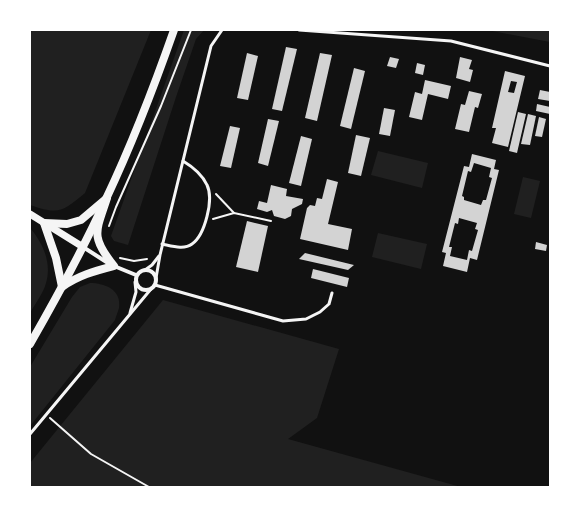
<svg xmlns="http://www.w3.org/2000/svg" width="580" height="517" font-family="'Exo 2',sans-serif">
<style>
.green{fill:#202020}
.building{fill:#d3d3d3;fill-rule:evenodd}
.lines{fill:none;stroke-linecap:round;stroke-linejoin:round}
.path{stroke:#f5f5f5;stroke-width:2}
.service{stroke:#f5f5f5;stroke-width:3}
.minor{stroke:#f5f5f5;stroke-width:4}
.tertiary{stroke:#f5f5f5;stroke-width:7}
.secondary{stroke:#f5f5f5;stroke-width:8}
</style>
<rect width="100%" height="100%" fill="#111"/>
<g class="green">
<path d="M30,30H151L85,193C62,212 59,215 30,205Z"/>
<polygon points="184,30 204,30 196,39 176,97 128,245 114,241 111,236"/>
<polygon points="487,30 550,30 550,42"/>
<polygon points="378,151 428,163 422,188 371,175"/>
<polygon points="523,177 540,181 531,218 514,214"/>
<path d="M30,228C43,243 52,263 46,283C44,292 35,304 30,313Z"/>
<polygon points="378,233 427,244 421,269 372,257"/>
<path d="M90,283C105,283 122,290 119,308C118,312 116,316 115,320L30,426V367L72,297L80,287Z"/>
<polygon points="163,300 339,349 317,418 288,439 461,487 30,487 30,463"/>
</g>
<g class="building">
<polygon points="286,47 297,49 282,111 272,109"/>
<polygon points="247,53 258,56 248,100 237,98"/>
<polygon points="320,53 332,55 317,121 305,118"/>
<polygon points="390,57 399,59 396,68 387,66"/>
<polygon points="460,57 472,60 469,69 473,70 470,82 456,78"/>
<polygon points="417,63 425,65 423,75 415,73"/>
<polygon points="354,68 365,71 351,129 340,126"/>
<path d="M505,71L525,76L508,147L492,143L496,128H492ZM511,81L517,82L514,93L508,92Z"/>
<polygon points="425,80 451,86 448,99 428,94 422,120 409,117 415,92 422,94"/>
<polygon points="540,90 550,92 550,101 538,99"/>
<polygon points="469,91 482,94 478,108 475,107 469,132 455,129 461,104 465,105"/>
<polygon points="537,104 550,107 550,114 536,111"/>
<polygon points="384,108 395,110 390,136 379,134"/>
<polygon points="518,112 526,114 517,153 509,151"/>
<polygon points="528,114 536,116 530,145 521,144"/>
<polygon points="539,117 546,119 542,137 535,136"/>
<polygon points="268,119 279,121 268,166 258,163"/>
<polygon points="230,126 240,128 231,168 220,166"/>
<polygon points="356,135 370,138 361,176 348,173"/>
<polygon points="301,136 312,139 301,186 289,183"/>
<path d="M472,154L496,160L494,169L499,170L477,260L470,258L467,272L443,266L446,253L442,252L464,166L469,167ZM474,163L491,168L489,177L492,178L486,200H483L481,205L464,200V197L462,196L468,171L471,172ZM459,218L477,223L475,229L478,230L472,251L469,250L467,260L450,256L452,247H449L455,223L458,224Z"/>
<polygon points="327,179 338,182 328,224 352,229 348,250 300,239 307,208 310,205 315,206 317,198 322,199"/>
<polygon points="271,185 287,189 286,196 303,199 302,204 292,209 291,216 285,219 274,216 272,210 267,212 257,209 259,201 267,203"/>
<polygon points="247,221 268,226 258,272 236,267"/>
<polygon points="536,242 547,245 546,251 535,249"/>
<polygon points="305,253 354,265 348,270 299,259"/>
<polygon points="313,269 349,278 347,287 311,278"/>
</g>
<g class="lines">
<g class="path">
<polyline points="216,194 234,213"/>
<polyline points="213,219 234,213 271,221"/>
<polyline points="109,226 116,207 161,106 191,30"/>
<polyline points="120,258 134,261 147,259"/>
<polyline points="50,418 91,454 149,487"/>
</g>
<g class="service">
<polyline points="299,30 451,41 550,66"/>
<path d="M162,244C172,246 184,250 192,244C205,235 214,199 207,185C202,174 193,167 183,161"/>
<polyline points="145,270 152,265 159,256"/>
<polyline points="156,278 160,255 211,46 222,30"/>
<polyline points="155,285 283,321 306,319 320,312 329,304 332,293"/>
<polyline points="130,313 136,292 135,282"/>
<polyline points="30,434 151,289"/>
</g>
<g class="minor">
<polyline points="83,247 108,263"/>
<polyline points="114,266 136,275"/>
<circle cx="146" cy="280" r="10"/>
</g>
<polyline class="tertiary" points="30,214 83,247"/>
<g class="secondary">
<path d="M107,198C96,232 90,236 114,266C95,271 79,275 62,287L56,258L44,223L67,224L81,220Z"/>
<path d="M30,344C57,297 83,249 106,199C132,144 154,87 174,30"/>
</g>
</g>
<rect width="580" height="517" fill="none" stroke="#ffffff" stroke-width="62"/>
</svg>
